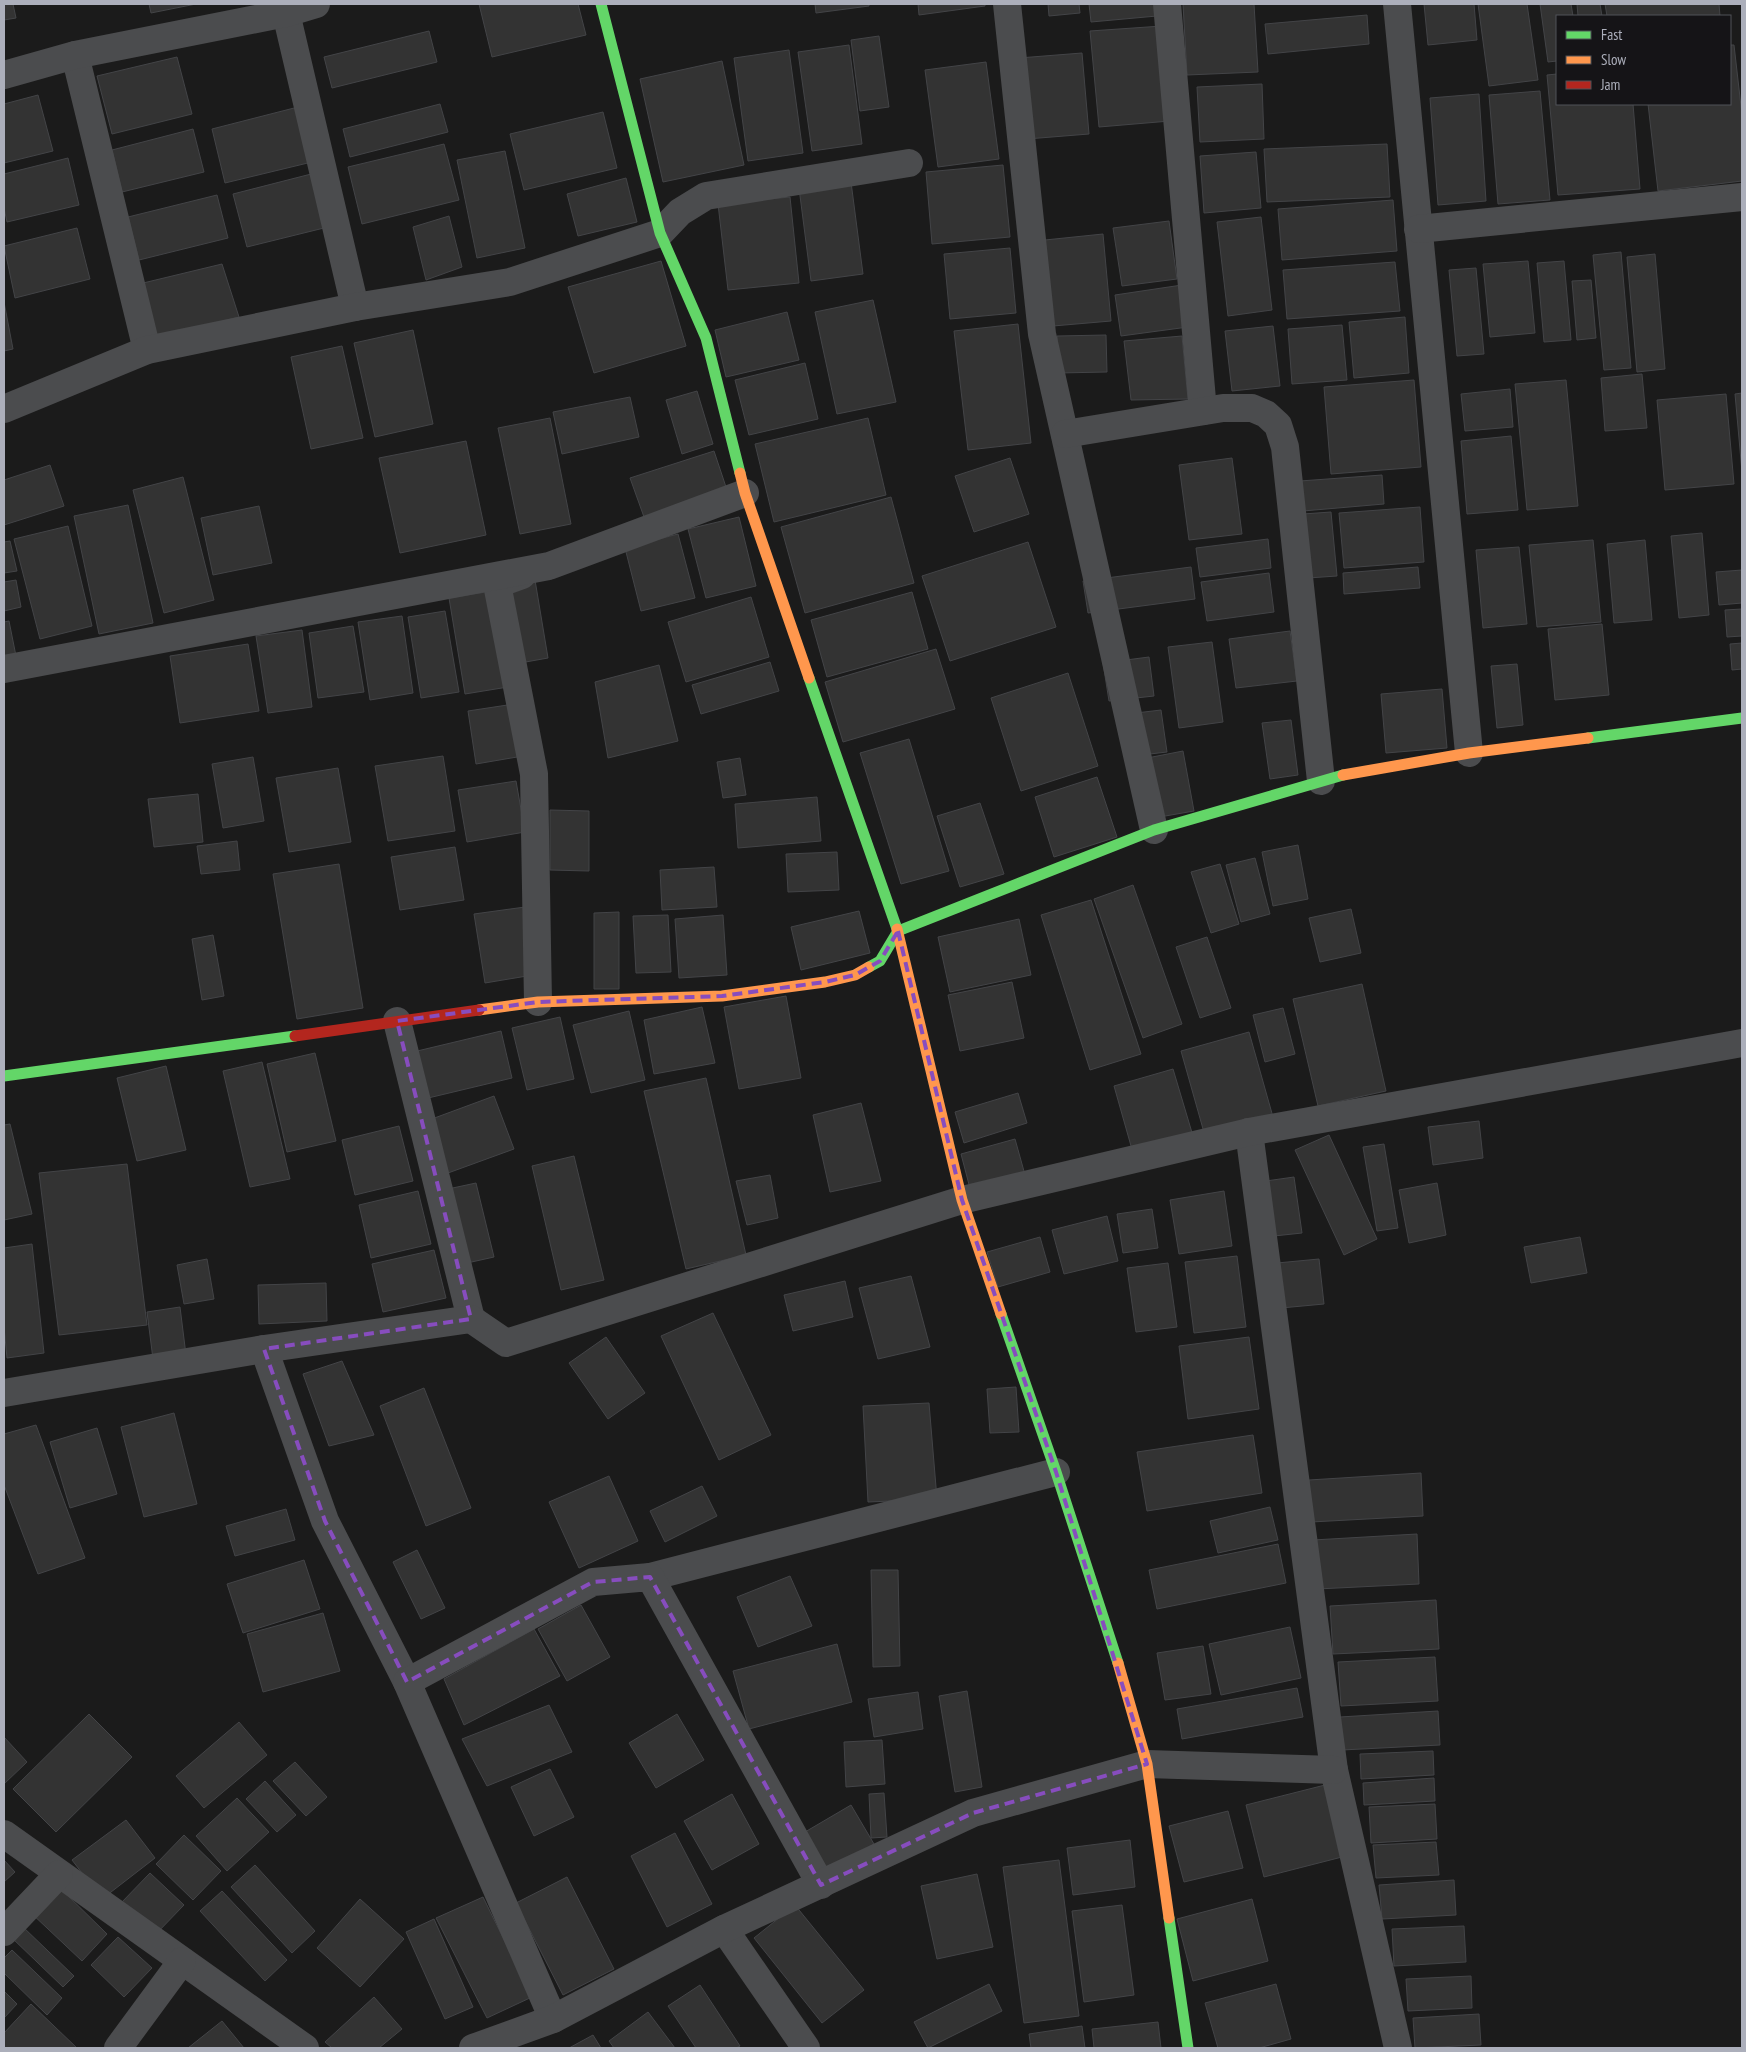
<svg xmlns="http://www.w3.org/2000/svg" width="1746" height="2052" font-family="'PT Sans Narrow',sans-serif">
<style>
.building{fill:#333;stroke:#434447}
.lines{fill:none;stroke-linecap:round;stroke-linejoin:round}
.street{stroke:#4b4c4e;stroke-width:28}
.fast{stroke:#63d668;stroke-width:11}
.slow{stroke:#ff974d;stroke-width:11}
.jam{stroke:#b3261e;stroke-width:11}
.marked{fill:none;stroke:#874dbe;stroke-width:4;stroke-dasharray:10 6;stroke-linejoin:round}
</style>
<rect width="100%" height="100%" fill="#1b1b1b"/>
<g class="building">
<polygon points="4,4 13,4 16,18 4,20"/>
<polygon points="149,4 196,4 151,13"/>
<polygon points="479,4 578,4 586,35 492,57"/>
<polygon points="815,4 869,4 869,6 816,13"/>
<polygon points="918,4 985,4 985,6 919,15"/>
<polygon points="1048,4 1079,4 1080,13 1049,16"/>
<polygon points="1089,4 1156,4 1157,16 1091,22"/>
<polygon points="1183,4 1254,4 1258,72 1187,75"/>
<polygon points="1424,4 1474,4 1477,40 1428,45"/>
<polygon points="1478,4 1527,4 1538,80 1489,86"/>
<polygon points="1540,4 1571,4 1573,16 1557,16 1557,61 1548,62"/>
<polygon points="1577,4 1600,4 1602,16 1578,16"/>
<polygon points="1605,4 1719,4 1720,16 1607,16"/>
<polygon points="1367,15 1369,44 1268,54 1265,24"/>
<polygon points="1162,26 1170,121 1099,127 1090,31"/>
<polygon points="429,31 437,62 332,88 324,57"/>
<polygon points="879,36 889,107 860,111 851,40"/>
<polygon points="849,45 862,144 812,151 798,52"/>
<polygon points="1730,45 1734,45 1742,115 1742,181 1658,191 1648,104 1730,104"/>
<polygon points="789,50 803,153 748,161 734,58"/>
<polygon points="1082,53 1089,134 1027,139 1019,58"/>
<polygon points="177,57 192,114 112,134 97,76"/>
<polygon points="722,61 744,165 663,182 640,79"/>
<polygon points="986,62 999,159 938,167 925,70"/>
<polygon points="1557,74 1557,104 1633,104 1640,189 1558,195 1547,75"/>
<polygon points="1262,84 1264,139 1200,142 1197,87"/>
<polygon points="1540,91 1550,200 1498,204 1489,95"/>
<polygon points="1479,94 1486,201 1438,205 1430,98"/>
<polygon points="38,95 53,151 4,163 4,104"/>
<polygon points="440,104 448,132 350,157 343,129"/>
<polygon points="298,107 312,162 225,183 212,129"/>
<polygon points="603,112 617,168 524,190 510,134"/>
<polygon points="193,129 204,172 122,192 112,150"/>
<polygon points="444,144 459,200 362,224 348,167"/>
<polygon points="1387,144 1390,197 1267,202 1264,149"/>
<polygon points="505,151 525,248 477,258 457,160"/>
<polygon points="1256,152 1261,208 1204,213 1200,156"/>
<polygon points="68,158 79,205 7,222 4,208 4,174"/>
<polygon points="1003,165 1010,237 932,244 926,172"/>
<polygon points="315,173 328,227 247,247 233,194"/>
<polygon points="626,178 637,222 578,236 567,194"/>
<polygon points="851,182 863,274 811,281 799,188"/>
<polygon points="217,195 228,238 139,260 128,217"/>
<polygon points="790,197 799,283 728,290 718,204"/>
<polygon points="1393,200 1397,251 1282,260 1278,209"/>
<polygon points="449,216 462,267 426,280 413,227"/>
<polygon points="1261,217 1272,310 1228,316 1217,222"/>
<polygon points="1169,221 1177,279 1122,286 1113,228"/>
<polygon points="77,228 90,279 15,298 4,246"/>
<polygon points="1103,234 1111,321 1053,326 1045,240"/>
<polygon points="1010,248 1016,313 950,319 944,254"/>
<polygon points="1621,252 1631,368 1604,370 1593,255"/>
<polygon points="1655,254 1665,369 1637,372 1627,257"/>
<polygon points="661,261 686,346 594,373 568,287"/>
<polygon points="1528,261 1535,333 1490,337 1483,264"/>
<polygon points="1564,261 1571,340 1544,342 1537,263"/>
<polygon points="1395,262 1400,311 1287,319 1283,270"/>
<polygon points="222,264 239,317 152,339 139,284"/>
<polygon points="1476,268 1484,354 1457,356 1449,270"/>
<polygon points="1591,280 1596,338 1577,340 1572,281"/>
<polygon points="1182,285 1188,327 1121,336 1115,295"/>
<polygon points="873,300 896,402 837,414 815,312"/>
<polygon points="4,302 13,349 4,351"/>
<polygon points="787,312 799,360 726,377 715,330"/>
<polygon points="1405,317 1409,373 1354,378 1349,322"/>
<polygon points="1018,324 1031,443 968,450 954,331"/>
<polygon points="1342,325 1347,380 1292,384 1288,329"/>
<polygon points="1273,326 1280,386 1232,391 1225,331"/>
<polygon points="413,330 433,424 375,437 354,343"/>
<polygon points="1106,335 1107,372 1058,373 1057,336"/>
<polygon points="1182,336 1188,399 1131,400 1124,341"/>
<polygon points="342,346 363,438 311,449 291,357"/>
<polygon points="805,363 818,419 749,435 735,380"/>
<polygon points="1642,374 1647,428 1605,431 1601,378"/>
<polygon points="1414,380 1421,467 1331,474 1324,387"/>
<polygon points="1566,380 1578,506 1527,510 1515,384"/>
<polygon points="1510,389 1513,427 1465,431 1461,394"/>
<polygon points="697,391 713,444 682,454 666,400"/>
<polygon points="1742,393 1742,472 1735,394"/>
<polygon points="1726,394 1734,484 1665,490 1657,400"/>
<polygon points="630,397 639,437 562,454 553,412"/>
<polygon points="550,418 571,524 520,534 498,428"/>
<polygon points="868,418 886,495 774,522 755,444"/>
<polygon points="1511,436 1518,510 1467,514 1461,441"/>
<polygon points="466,441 486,535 400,553 379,458"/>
<polygon points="714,451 727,490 644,517 630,478"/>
<polygon points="1010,458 1029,514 974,532 955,476"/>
<polygon points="1232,458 1242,534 1189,540 1179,465"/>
<polygon points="50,465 64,506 4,525 4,480"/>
<polygon points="1382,475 1384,504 1303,511 1300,481"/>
<polygon points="183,477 214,600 164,613 133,490"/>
<polygon points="891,497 914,583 805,613 781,527"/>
<polygon points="128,505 153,623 99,634 74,516"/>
<polygon points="259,506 272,563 213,575 201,518"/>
<polygon points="1420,507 1424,562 1344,568 1339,513"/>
<polygon points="1331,512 1337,576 1308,578 1303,514"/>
<polygon points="739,517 756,586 706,598 688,529"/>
<polygon points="68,526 92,626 40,639 14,539"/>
<polygon points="1702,533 1709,615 1679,618 1671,536"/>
<polygon points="678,534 695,598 641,611 625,548"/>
<polygon points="1268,539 1271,568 1200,577 1196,548"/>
<polygon points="1593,540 1601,622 1537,627 1529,545"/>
<polygon points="1645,540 1652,620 1614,623 1607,544"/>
<polygon points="10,541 17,571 4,573 4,542"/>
<polygon points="1028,542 1056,627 950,661 922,576"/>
<polygon points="1519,547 1527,624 1483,628 1476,550"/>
<polygon points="1191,567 1195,599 1088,613 1083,581"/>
<polygon points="1418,567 1420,588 1344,594 1343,573"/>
<polygon points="1742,570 1742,603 1719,605 1716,572"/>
<polygon points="1269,573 1274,612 1207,621 1201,582"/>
<polygon points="16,580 21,607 4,611 4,582"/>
<polygon points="535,580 548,658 520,663 507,585"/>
<polygon points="492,591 508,687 465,694 449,598"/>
<polygon points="912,592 928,649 827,677 811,620"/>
<polygon points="751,597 769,657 686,682 668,622"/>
<polygon points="1742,609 1742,636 1727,637 1725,610"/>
<polygon points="445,611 459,692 421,698 408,617"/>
<polygon points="402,616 413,693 370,700 358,622"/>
<polygon points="9,621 16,656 4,659 4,622"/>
<polygon points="1602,624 1609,695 1555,700 1548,629"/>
<polygon points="353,626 364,692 318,698 309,633"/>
<polygon points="302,630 312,707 268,713 256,636"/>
<polygon points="1290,631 1297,681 1236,688 1229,639"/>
<polygon points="1212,642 1223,722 1179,728 1168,647"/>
<polygon points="1742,643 1742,669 1732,670 1730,644"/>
<polygon points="248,644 259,711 180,723 170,656"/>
<polygon points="936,649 955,709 843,742 825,682"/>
<polygon points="1149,657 1154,696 1109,701 1103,663"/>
<polygon points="770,662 779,691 701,714 692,685"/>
<polygon points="1517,664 1523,725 1497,728 1491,666"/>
<polygon points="659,665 678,741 608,758 595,682"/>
<polygon points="1068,673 1098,766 1021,791 991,698"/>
<polygon points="1442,689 1447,748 1386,753 1381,694"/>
<polygon points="514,704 523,756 476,764 468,711"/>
<polygon points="1161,710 1167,752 1124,757 1119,715"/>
<polygon points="1291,720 1298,775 1270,779 1262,723"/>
<polygon points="909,739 949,871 901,884 860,753"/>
<polygon points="1183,751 1194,811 1148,819 1137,760"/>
<polygon points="443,756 455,831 388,841 375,766"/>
<polygon points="253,757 264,821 223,828 212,764"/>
<polygon points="740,758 746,795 723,798 717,762"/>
<polygon points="338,768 351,842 289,852 276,778"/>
<polygon points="1097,777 1117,837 1054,857 1035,797"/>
<polygon points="516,781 525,832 467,842 458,790"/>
<polygon points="198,794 203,842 154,847 148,799"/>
<polygon points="817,797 821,841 738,848 735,804"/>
<polygon points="980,803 1004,874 960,887 937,816"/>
<polygon points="550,810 589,811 589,871 550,870"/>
<polygon points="237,841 240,870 201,874 197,846"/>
<polygon points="1298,845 1308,899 1273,906 1262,852"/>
<polygon points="455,847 464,900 400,910 391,857"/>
<polygon points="837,852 839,890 788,892 786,854"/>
<polygon points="1255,858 1270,914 1241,922 1226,865"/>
<polygon points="339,864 363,1008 297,1019 273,874"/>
<polygon points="1220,864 1239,924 1211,933 1191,872"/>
<polygon points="714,867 717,907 662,910 660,870"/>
<polygon points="1133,885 1182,1024 1143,1038 1094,899"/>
<polygon points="1091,900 1141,1054 1090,1070 1041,915"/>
<polygon points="525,907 533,975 485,983 474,914"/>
<polygon points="1351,909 1361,953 1320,962 1309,918"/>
<polygon points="859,911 870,953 801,970 791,927"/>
<polygon points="619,912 619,989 594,989 594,913"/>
<polygon points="668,915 671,972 636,973 633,916"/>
<polygon points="723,915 727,975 679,978 675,919"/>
<polygon points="1019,919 1031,975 950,992 938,937"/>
<polygon points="213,935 224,996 202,1000 192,939"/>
<polygon points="1207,937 1231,1008 1200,1018 1176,947"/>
<polygon points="1012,982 1024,1038 960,1051 948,995"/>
<polygon points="1362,984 1386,1091 1318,1106 1293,999"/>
<polygon points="786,996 801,1078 739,1089 724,1007"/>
<polygon points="702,1007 715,1063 654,1074 644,1020"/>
<polygon points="1283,1008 1295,1054 1265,1062 1253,1015"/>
<polygon points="629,1011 645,1080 591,1093 573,1025"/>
<polygon points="560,1017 574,1079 527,1090 512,1028"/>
<polygon points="501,1031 512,1078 424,1099 413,1052"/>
<polygon points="1249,1032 1273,1117 1205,1136 1181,1051"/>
<polygon points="315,1053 336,1141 287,1152 267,1064"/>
<polygon points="262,1062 290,1179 250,1187 223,1071"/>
<polygon points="166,1066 186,1150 137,1161 117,1078"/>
<polygon points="1173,1069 1193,1136 1133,1153 1114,1086"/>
<polygon points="706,1078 746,1255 686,1269 644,1091"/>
<polygon points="1018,1093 1027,1123 964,1143 955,1112"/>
<polygon points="494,1096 514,1149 448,1173 429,1120"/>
<polygon points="861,1103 881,1181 830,1192 813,1115"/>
<polygon points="1479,1121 1483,1158 1433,1165 1428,1127"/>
<polygon points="10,1124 32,1214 4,1220 4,1125"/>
<polygon points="399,1126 413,1181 355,1195 342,1140"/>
<polygon points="1329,1135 1377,1239 1344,1255 1295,1150"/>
<polygon points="1015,1139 1027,1182 972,1196 961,1154"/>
<polygon points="1384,1144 1398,1228 1377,1231 1363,1147"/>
<polygon points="574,1156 604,1280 561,1290 532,1166"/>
<polygon points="127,1164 147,1325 59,1335 39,1173"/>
<polygon points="770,1175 778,1218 747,1225 736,1181"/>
<polygon points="1294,1177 1302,1233 1274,1236 1266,1181"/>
<polygon points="476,1183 494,1257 467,1263 448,1189"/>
<polygon points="1437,1183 1446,1235 1409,1243 1399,1190"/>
<polygon points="418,1191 431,1244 371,1258 359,1205"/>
<polygon points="1224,1191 1232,1246 1179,1254 1170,1200"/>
<polygon points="1152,1209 1158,1248 1123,1253 1117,1214"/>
<polygon points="1107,1216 1118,1261 1064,1274 1052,1230"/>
<polygon points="1040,1237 1050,1272 998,1287 987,1252"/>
<polygon points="1580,1237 1587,1273 1531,1283 1524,1247"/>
<polygon points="32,1244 44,1353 7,1358 4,1327 4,1248"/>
<polygon points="434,1250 446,1298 383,1312 372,1264"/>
<polygon points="1237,1256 1246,1327 1194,1333 1185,1262"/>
<polygon points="207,1259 214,1299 184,1304 177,1265"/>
<polygon points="1319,1259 1324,1304 1281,1308 1277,1263"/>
<polygon points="1168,1263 1177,1327 1136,1332 1127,1268"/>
<polygon points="911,1276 930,1347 878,1359 859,1288"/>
<polygon points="845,1281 853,1317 793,1331 784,1295"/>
<polygon points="326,1283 327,1321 259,1324 258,1285"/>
<polygon points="180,1307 186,1355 153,1359 147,1312"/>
<polygon points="713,1313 771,1435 719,1460 661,1336"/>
<polygon points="606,1337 645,1393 608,1419 569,1363"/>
<polygon points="1249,1337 1259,1409 1188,1419 1179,1346"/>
<polygon points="342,1361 374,1435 329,1446 303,1374"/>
<polygon points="1016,1387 1019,1432 990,1433 987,1389"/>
<polygon points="424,1388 471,1508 426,1526 380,1406"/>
<polygon points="929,1403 937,1499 868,1502 863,1406"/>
<polygon points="174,1413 197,1504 144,1517 121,1427"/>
<polygon points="36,1425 85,1558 38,1574 4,1485 4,1434"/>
<polygon points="97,1428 117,1494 70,1508 50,1442"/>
<polygon points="1253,1435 1262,1493 1147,1511 1137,1452"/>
<polygon points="1421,1473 1423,1516 1311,1522 1309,1480"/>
<polygon points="609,1476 638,1541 579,1568 549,1502"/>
<polygon points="702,1486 717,1516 665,1542 650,1511"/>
<polygon points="1270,1507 1278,1540 1218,1553 1210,1521"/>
<polygon points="286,1509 295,1540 235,1556 226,1526"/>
<polygon points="1417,1534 1419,1584 1317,1589 1313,1540"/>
<polygon points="1278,1544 1286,1583 1157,1609 1149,1570"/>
<polygon points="417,1550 445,1608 421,1619 393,1562"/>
<polygon points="304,1560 320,1609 243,1633 227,1584"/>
<polygon points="871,1570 898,1570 900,1666 873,1667"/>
<polygon points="790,1576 812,1626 758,1647 737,1597"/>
<polygon points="1436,1600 1439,1649 1333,1654 1330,1606"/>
<polygon points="581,1605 610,1657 567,1681 538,1629"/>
<polygon points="323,1613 340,1671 263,1692 247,1634"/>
<polygon points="1290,1627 1301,1678 1221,1695 1209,1644"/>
<polygon points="534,1629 560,1676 464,1725 444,1679"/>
<polygon points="837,1644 852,1702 749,1729 733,1671"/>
<polygon points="1203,1646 1211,1694 1165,1700 1157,1653"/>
<polygon points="1435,1657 1438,1701 1341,1706 1338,1662"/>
<polygon points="1297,1688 1303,1717 1182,1739 1177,1709"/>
<polygon points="967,1691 982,1787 955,1792 939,1696"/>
<polygon points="918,1692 923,1729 874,1737 868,1699"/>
<polygon points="549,1705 572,1752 487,1786 462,1739"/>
<polygon points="1438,1711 1440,1745 1342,1750 1340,1717"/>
<polygon points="89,1714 132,1757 56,1832 13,1789"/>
<polygon points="677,1714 704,1760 656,1788 629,1743"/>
<polygon points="239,1722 267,1755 204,1808 176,1776"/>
<polygon points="4,1737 27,1762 4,1784"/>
<polygon points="882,1740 885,1784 846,1787 844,1742"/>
<polygon points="1433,1751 1434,1775 1361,1779 1360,1754"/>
<polygon points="295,1762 327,1797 306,1816 273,1781"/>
<polygon points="550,1769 574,1817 534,1836 511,1787"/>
<polygon points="1434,1778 1435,1801 1364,1805 1363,1783"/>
<polygon points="265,1781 296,1815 277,1832 246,1799"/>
<polygon points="1325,1785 1342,1857 1264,1877 1246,1805"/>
<polygon points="884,1793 887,1837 871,1838 869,1794"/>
<polygon points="732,1794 759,1844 712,1870 684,1821"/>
<polygon points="237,1798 269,1832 227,1871 196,1836"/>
<polygon points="1435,1804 1437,1839 1371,1843 1369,1807"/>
<polygon points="851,1805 874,1844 828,1871 805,1832"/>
<polygon points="1228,1811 1243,1868 1184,1882 1169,1826"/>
<polygon points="126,1820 155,1858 102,1899 72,1860"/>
<polygon points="675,1833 712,1904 667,1927 631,1856"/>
<polygon points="184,1835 221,1871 193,1900 156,1864"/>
<polygon points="1130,1840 1135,1887 1073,1895 1067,1848"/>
<polygon points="1436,1842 1439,1875 1376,1878 1373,1845"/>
<polygon points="4,1860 15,1872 4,1882"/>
<polygon points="1059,1860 1079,2016 1024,2023 1003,1867"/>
<polygon points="255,1865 315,1931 292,1953 231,1887"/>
<polygon points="150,1873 184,1905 154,1936 121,1903"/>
<polygon points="977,1874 993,1947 937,1959 921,1886"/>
<polygon points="567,1877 614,1969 563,1995 516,1903"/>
<polygon points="1454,1880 1456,1915 1382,1919 1379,1885"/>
<polygon points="57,1885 107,1934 82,1961 30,1912"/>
<polygon points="222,1891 287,1960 265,1981 200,1911"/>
<polygon points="483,1897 532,1997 487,2018 436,1918"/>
<polygon points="360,1899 404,1939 360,1987 317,1948"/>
<polygon points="1252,1899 1268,1961 1193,1981 1177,1919"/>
<polygon points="795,1905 864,1990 822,2023 754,1938"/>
<polygon points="1122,1905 1134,1995 1084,2002 1072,1911"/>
<polygon points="434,1919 473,2007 445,2019 406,1932"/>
<polygon points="22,1926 74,1976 63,1987 11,1937"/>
<polygon points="1464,1926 1466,1962 1394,1966 1392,1929"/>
<polygon points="118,1937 152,1968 124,1997 91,1965"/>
<polygon points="12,1950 62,1998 47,2015 4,1973 4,1958"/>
<polygon points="1471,1976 1472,2008 1408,2011 1406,1979"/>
<polygon points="989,1984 1002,2011 928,2048 914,2022"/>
<polygon points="1276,1984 1291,2039 1259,2048 1218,2048 1205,2003"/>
<polygon points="700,1985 740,2046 736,2048 696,2048 668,2006"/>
<polygon points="4,1991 17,2004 4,2018"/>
<polygon points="374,1997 402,2029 379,2048 332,2048 325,2042"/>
<polygon points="31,2004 77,2048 4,2048 4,2033"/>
<polygon points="648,2012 675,2048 614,2048 609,2041"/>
<polygon points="1479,2014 1481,2045 1415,2048 1413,2018"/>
<polygon points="222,2021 244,2048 188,2048"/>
<polygon points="1158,2022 1161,2048 1094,2048 1092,2029"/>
<polygon points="1082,2026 1085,2048 1031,2048 1029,2034"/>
<polygon points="593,2035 601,2048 569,2048"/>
</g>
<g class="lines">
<g class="street">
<polyline points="1007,4 1042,334 1154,830"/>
<polyline points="1167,4 1203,411"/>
<polyline points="1397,4 1469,753"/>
<polyline points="286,13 355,307"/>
<polyline points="75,55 147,350"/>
<polyline points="4,75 75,55 286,13 316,4"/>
<polyline points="1418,229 1742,197"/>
<polyline points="4,409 147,350 355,307 510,282 660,233 680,212 706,196 909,163"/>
<polyline points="1065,434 1223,408 1252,408 1266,414 1278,425 1285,447 1321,781"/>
<polyline points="522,575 497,584 534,774 538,1002"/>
<polyline points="4,669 549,566 745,493"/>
<polyline points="397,1021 471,1319"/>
<polyline points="1249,1132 1334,1770 1398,2048"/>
<polyline points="264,1349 325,1521 407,1682"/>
<polyline points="4,1393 264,1349 471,1319 506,1343 962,1200 1249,1132 1742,1043"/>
<polyline points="650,1577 1056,1472"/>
<polyline points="4,1834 305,2048"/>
<polyline points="724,1929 806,2048"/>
<polyline points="4,1932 59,1874"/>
<polyline points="553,2019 407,1682 593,1582 650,1577 821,1885"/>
<polyline points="118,2048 182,1961"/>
<polyline points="473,2048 553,2019 724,1929 973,1813 1147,1764 1334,1770"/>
</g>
<g class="fast">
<polyline points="601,4 660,233 706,338 740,473"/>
<polyline points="809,678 897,929"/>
<polyline points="1588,738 1742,718"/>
<polyline points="869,967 880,961 898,931 1154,830 1343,775"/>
<polyline points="4,1076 295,1036"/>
<polyline points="1001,1314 1056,1472 1118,1663"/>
<polyline points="1169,1918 1188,2048"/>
</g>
<g class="slow">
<polyline points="740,473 745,493 809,678"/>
<polyline points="1343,775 1469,753 1588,738"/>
<polyline points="897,929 962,1200 1001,1314"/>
<polyline points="479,1010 538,1002 722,996 825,982 855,975 869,967"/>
<polyline points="1118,1663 1147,1764 1169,1918"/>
</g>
<polyline class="jam" points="295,1036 479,1010"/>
</g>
<path class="marked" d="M898,931L962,1200L1056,1472L1147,1764L973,1813L821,1885L650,1577L593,1582L407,1682L325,1521L264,1349L471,1319L397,1021L538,1002L722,996L825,982L855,975L880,961Z"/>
<rect width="1746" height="2052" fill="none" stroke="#acafbb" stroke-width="10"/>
<rect x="1556" y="15" width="175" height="90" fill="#151417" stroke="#515259"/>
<rect x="1566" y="31" width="25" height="8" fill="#63d668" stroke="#515259"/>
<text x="1601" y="40" font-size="15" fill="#acafbb">Fast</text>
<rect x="1566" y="56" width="25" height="8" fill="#ff974d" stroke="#515259"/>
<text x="1601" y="65" font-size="15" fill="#acafbb">Slow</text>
<rect x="1566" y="81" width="25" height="8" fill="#b3261e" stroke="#515259"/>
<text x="1601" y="90" font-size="15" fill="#acafbb">Jam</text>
</svg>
